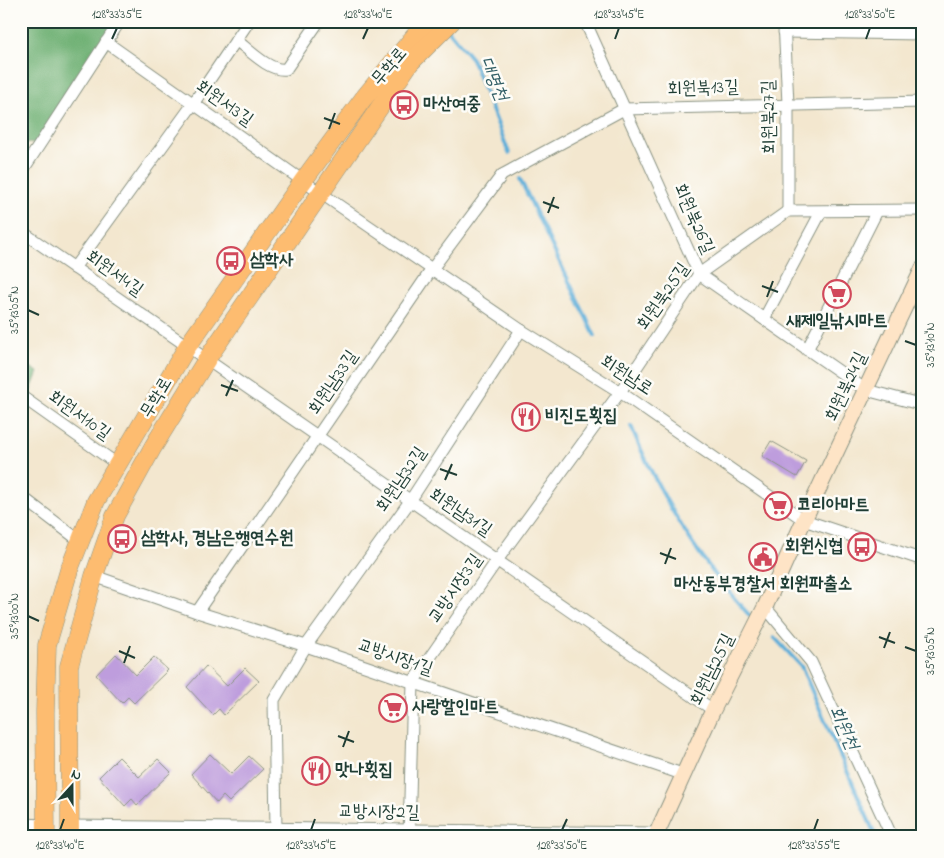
<svg xmlns="http://www.w3.org/2000/svg" width="944" height="858" font-family="'Indie Flower','Poor Story',sans-serif">
<style>
.forest{fill:#6fb174;stroke:#477754}
.lines{fill:none;stroke-linecap:round;stroke-linejoin:round}
.stream{stroke:#5eafd9;stroke-width:4}
.building{fill:#be9ddd}
.minor-casing{stroke:#899282;stroke-width:13}
.secondary-casing{stroke:#899282;stroke-width:17}
.primary-casing{stroke:#899282;stroke-width:19}
.minor{stroke:#fff;stroke-width:11}
.secondary{stroke:#fee4c6;stroke-width:15}
.primary{stroke:#fdbc70;stroke-width:18}
.ticks{fill:none;stroke:#1f3d34;stroke-width:2}
.labels{text-anchor:middle;dominant-baseline:central;stroke-width:5;stroke-linejoin:round;paint-order:stroke}
.street-label{font-size:18px;fill:#1f3d34;stroke:#fdfcf7}
.poi-label{font-size:18px;font-weight:bold;fill:#1f3d34;stroke:#fdfcf7;text-anchor:start}
.water-label{font-size:19px;font-style:italic;fill:#325f66;stroke:#fdfcf7}
.neatline{fill:none;stroke:#1f3d34;stroke-width:2}
.ticks-label{font-size:12px;text-anchor:middle;fill:#1f3d34}
</style>
<rect width="100%" height="100%" fill="#fdfcf7"/>
<filter id="ink" filterUnits="userSpaceOnUse"><feTurbulence type="fractalNoise" baseFrequency=".02" numOctaves="2"/><feDisplacementMap in="SourceGraphic" scale="10" xChannelSelector="R" yChannelSelector="G"/><feConvolveMatrix kernelMatrix="1 2 1 2 8 2 1 2 1" color-interpolation-filters="sRGB"/></filter>
<filter id="wash" filterUnits="userSpaceOnUse"><feTurbulence type="fractalNoise" baseFrequency=".0096" numOctaves="4" result="noise"/><feDisplacementMap in="SourceGraphic" scale="20" xChannelSelector="R" yChannelSelector="G"/><feGaussianBlur stdDeviation="1.12" result="paint"/><feColorMatrix in="noise" values="0 0 0 0 0 0 0 0 0 0 0 0 0 0 0 0 0 1.4 0 .05"/><feComposite in="paint" operator="in"/></filter>
<g filter="url(#wash)">
<rect width="100%" height="100%" fill="#f3e7cf"/>
<g class="forest">
<polygon points="21,21 106,21 118,31 40,144 21,143"/>
<polygon points="21,361 38,372 25,406 21,404"/>
</g>
<g class="lines">
<g class="stream">
<polyline points="449,31 472,59 509,153"/>
<polyline points="520,179 595,336"/>
<path d="M631,426C659,495 699,561 750,616"/>
<polyline points="774,637 801,666 876,837"/>
</g>
</g>
<g id="blocks">
<g class="building">
<polygon points="771,441 806,461 797,477 762,456"/>
<polygon points="116,654 136,675 154,657 168,670 134,703 128,697 122,703 96,675"/>
<polygon points="206,666 227,686 245,668 259,681 224,715 219,709 213,715 187,687"/>
<polygon points="210,754 231,774 249,756 263,769 229,802 223,796 217,803 191,774"/>
<polygon points="119,757 139,777 158,759 171,772 137,805 132,799 125,806 99,777"/>
</g>
</g>
</g>
<g filter="url(#ink)">
<use href="#blocks" fill-opacity="0" stroke="#899282" stroke-width="1"/>
<g class="lines">
<defs>
<g id="minor">
<polyline points="585,21 699,274 866,390 923,405"/>
<polyline points="784,21 788,104 788,211"/>
<polyline points="784,32 923,34"/>
<path d="M236,40C249,50 270,72 286,69L319,21"/>
<polyline points="106,42 303,181 521,330 620,392 804,520 923,560"/>
<polyline points="21,173 120,21"/>
<path d="M21,231C251,392 483,549 713,710"/>
<polyline points="74,268 193,104 249,21"/>
<polyline points="764,319 821,212"/>
<polyline points="807,350 877,211"/>
<polyline points="21,396 117,464"/>
<polyline points="21,496 80,541"/>
<polyline points="94,576 197,612 306,646 685,775"/>
<polyline points="765,607 811,662 892,837"/>
<polyline points="197,612 432,269 502,175 624,109 923,102"/>
<polyline points="21,824 46,825"/>
<polyline points="70,826 657,833"/>
<polyline points="276,830 274,700 306,646 410,501 521,330"/>
<polyline points="409,837 413,682 498,559 620,392 699,274 788,211 923,210"/>
</g>
<polyline id="secondary" points="655,837 713,710 765,607 804,520 923,268"/>
<g id="primary">
<polyline points="46,837 45,712 47,645 69,570 96,501 187,347 303,181 363,99 427,21"/>
<polyline points="70,837 69,666 94,576 115,516 153,447 207,359 410,63 452,21"/>
</g>
</defs>
<use href="#minor" class="minor-casing"/>
<use href="#secondary" class="secondary-casing"/>
<use href="#primary" class="primary-casing"/>
<use href="#minor" class="minor"/>
<use href="#secondary" class="secondary"/>
<use href="#primary" class="primary"/>
</g>
</g>
<path class="ticks" d="M112,39L117,28M363,39L368,28M615,39L619,28M866,39L870,28M324,118L340,124M329,129L335,113M543,202L559,208M548,213L554,197M762,286L778,292M767,297L773,281M28,310L39,315M905,341L916,345M221,385L238,391M226,396L233,380M440,469L457,475M445,480L452,464M660,553L676,559M665,564L671,548M28,616L39,621M879,637L895,643M905,647L916,651M884,648L890,632M119,651L135,658M124,663L130,646M338,736L354,742M343,747L349,731M60,830L64,819M311,830L315,819M562,830L567,819M814,830L818,819"/>
<defs>
<symbol id="bus-ring" viewBox="-11 -11 22 22"><circle r="9.5" fill="#fdfcf7" stroke="#d1495b" stroke-width="1.5"/><path d="M-5-6H5V4H4V6H2V4H-2V6H-4V4H-5ZM-3.5-4V0h7V-4ZM-3.5 1.2v1.5H-2V1.2ZM2 1.2v1.5H3.5V1.2Z" fill="#d1495b"/></symbol>
<symbol id="supermarket-ring" viewBox="-11 -11 22 22"><circle r="9.5" fill="#fdfcf7" stroke="#d1495b" stroke-width="1.5"/><path d="M-6-5.5h2.5l.6 2H6L4.5 2H-2.5L-4.4-4H-6ZM-1.5 3.2a1.3 1.3 0 1 0 .1 0ZM3 3.2a1.3 1.3 0 1 0 .1 0Z" fill="#d1495b"/></symbol>
<symbol id="restaurant-ring" viewBox="-11 -11 22 22"><circle r="9.5" fill="#fdfcf7" stroke="#d1495b" stroke-width="1.5"/><path d="M-5-6h1v4h1v-4h1v4h1v-4h1v5L-1.5 .5V6h-2V.5L-5-1ZM5-6V6H3V1.5H1.5Q1.5-4 5-6Z" fill="#d1495b"/></symbol>
<symbol id="civic-ring" viewBox="-11 -11 22 22"><circle r="9.5" fill="#fdfcf7" stroke="#d1495b" stroke-width="1.5"/><path d="M-.6-6.5H3V-4.5H.6V-3L4-1V1h2V6H-6V1h2V-1L-.6-3ZM-1.2 2.5V6h2.4V2.5Z" fill="#d1495b"/></symbol>
</defs>
<g fill-rule="evenodd">
<use href="#bus-ring" x="388" y="89" width="32" height="32"/>
<use href="#bus-ring" x="215" y="245" width="32" height="32"/>
<use href="#supermarket-ring" x="821" y="278" width="32" height="32"/>
<use href="#restaurant-ring" x="510" y="401" width="32" height="32"/>
<use href="#supermarket-ring" x="762" y="490" width="32" height="32"/>
<use href="#bus-ring" x="106" y="523" width="32" height="32"/>
<use href="#bus-ring" x="846" y="531" width="32" height="32"/>
<use href="#civic-ring" x="747" y="541" width="32" height="32"/>
<use href="#supermarket-ring" x="377" y="692" width="32" height="32"/>
<use href="#restaurant-ring" x="300" y="755" width="32" height="32"/>
</g>
<g class="labels">
<g class="street-label">
<text transform="translate(390 67) rotate(-50)">무학로</text>
<text transform="translate(703 89) rotate(-2)">회원북13길</text>
<text transform="translate(224 104) rotate(35)">회원서3길</text>
<text transform="translate(770 117) rotate(-91)">회원북27길</text>
<text transform="translate(693 219) rotate(66)">회원북26길</text>
<text transform="translate(114 274) rotate(35)">회원서4길</text>
<text transform="translate(664 297) rotate(-55)">회원북25길</text>
<text transform="translate(626 376) rotate(33)">회원남로</text>
<text transform="translate(334 383) rotate(-56)">회원남33길</text>
<text transform="translate(847 387) rotate(-65)">회원북24길</text>
<text transform="translate(157 398) rotate(-59)">무학로</text>
<text transform="translate(79 416) rotate(35)">회원서10길</text>
<text transform="translate(402 480) rotate(-56)">회원남32길</text>
<text transform="translate(460 513) rotate(34)">회원남31길</text>
<text transform="translate(456 589) rotate(-55)">교방시장3길</text>
<text transform="translate(395 658) rotate(19)">교방시장1길</text>
<text transform="translate(713 670) rotate(-64)">회원남25길</text>
<text transform="translate(379 813) rotate(1)">교방시장2길</text>
</g>
<g class="poi-label">
<text x="423" y="105">마산여중</text>
<text x="250" y="261">삼학사</text>
<text x="837" y="322" text-anchor="middle">새제일낚시마트</text>
<text x="545" y="417">비진도횟집</text>
<text x="797" y="506">코리아마트</text>
<text x="141" y="539">삼학사, 경남은행연수원</text>
<text x="843" y="547" text-anchor="end">회원신협</text>
<text x="763" y="585" text-anchor="middle">마산동부경찰서 회원파출소</text>
<text x="412" y="708">사랑할인마트</text>
<text x="335" y="771">맛나횟집</text>
</g>
<g class="water-label">
<text transform="translate(493 79) rotate(67)">대명천</text>
<text transform="translate(843 728) rotate(66)">회원천</text>
</g>
</g>
<rect width="944" height="858" fill="none" stroke="#fdfcf7" stroke-width="55"/>
<g transform="translate(72 786) rotate(21)" stroke="#fdfcf7" stroke-width="4" paint-order="stroke">
<path d="M0-4L9 19L0 12L-9 19Z" fill="#1f3d34"/>
<text y="-8" font-size="14" font-weight="bold" text-anchor="middle" fill="#1f3d34">N</text>
</g>
<rect x="28" y="28" width="888" height="802" class="neatline"/>
<g class="ticks-label">
<text x="117" y="18">128°33'35"E</text>
<text x="368" y="18">128°33'40"E</text>
<text x="619" y="18">128°33'45"E</text>
<text x="870" y="18">128°33'50"E</text>
<text transform="translate(14 310) rotate(-90)" y="4">35°13'05"N</text>
<text transform="translate(930 345) rotate(-90)" y="4">35°13'10"N</text>
<text transform="translate(14 616) rotate(-90)" y="4">35°13'00"N</text>
<text transform="translate(930 651) rotate(-90)" y="4">35°13'05"N</text>
<text x="60" y="849">128°33'40"E</text>
<text x="311" y="849">128°33'45"E</text>
<text x="562" y="849">128°33'50"E</text>
<text x="814" y="849">128°33'55"E</text>
</g>
</svg>
